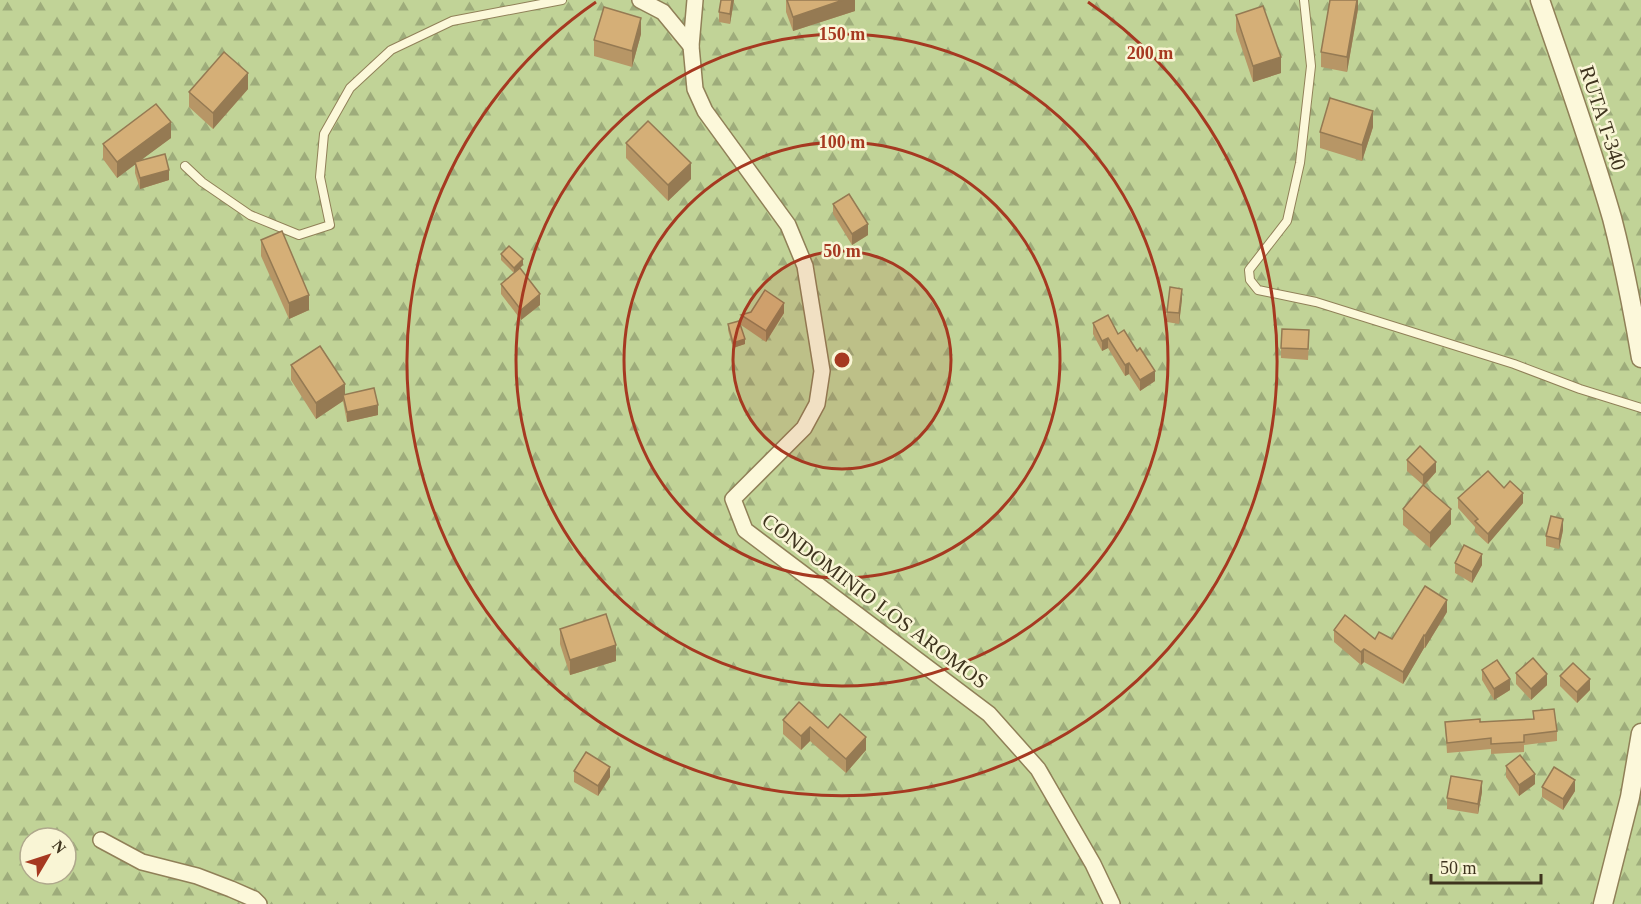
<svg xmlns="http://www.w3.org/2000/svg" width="1641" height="904" font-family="Georgia,serif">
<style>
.forest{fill:url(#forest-firs);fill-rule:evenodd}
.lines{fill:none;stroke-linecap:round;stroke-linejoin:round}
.service-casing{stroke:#908058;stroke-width:10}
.minor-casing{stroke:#908058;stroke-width:18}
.tertiary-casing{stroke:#908058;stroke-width:21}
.service{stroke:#fcf8da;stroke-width:8}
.minor{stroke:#fcf8da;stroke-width:15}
.tertiary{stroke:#fcf8da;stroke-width:18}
.wall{fill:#b79666}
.shaded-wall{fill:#957a53}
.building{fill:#d5af77;stroke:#957a53;stroke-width:1.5}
.ring{fill:none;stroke:#a63921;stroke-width:3}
.labels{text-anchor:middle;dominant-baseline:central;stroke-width:5;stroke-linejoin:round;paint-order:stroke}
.street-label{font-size:21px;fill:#3f341e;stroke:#f9f5d5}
.centre{fill:#a63921;stroke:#f9f5d5;stroke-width:3}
.ring-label{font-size:18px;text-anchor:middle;font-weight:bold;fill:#a63921;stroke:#f9f5d5;stroke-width:5;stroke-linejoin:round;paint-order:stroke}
</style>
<defs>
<pattern id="forest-firs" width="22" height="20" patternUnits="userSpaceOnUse" patternTransform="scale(1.5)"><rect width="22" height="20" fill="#c1d397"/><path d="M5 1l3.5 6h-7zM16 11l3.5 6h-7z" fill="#9eac7b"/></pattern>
</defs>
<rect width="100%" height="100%" fill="#f3eec5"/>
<path class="forest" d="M0,0H1641V904H0ZM30,838H66V874H30Z"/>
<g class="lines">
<defs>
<g id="service">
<polyline points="1304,0 1311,66 1300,163 1287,221 1249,270 1250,280 1258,290 1316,302 1514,364 1580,389 1641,408"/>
<polyline points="185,166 202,182 250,215 299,235 330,225 320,177 324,134 350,88 391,50 452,21 562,0"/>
</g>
<g id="minor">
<polyline points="640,0 663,12 691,46"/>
<polyline points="695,0 691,46 695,89 705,111 788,225 805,266 822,371 817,404 804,428 733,499 745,530 989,714 1038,769 1093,864 1112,904"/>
<polyline points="101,840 142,862 197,876 231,889 254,899 259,904"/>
</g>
<g id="tertiary">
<path d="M1540,0C1565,73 1591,145 1612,218C1624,264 1633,311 1641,358"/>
<polyline points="1603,904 1630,797 1641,733"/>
</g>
</defs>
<use href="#service" class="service-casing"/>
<use href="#minor" class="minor-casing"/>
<use href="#tertiary" class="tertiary-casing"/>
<use href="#service" class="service"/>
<use href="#minor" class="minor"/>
<use href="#tertiary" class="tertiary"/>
</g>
<g class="wall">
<polygon points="721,0 734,0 730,24 719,22 719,12"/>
<polygon points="786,0 855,0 855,11 793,31 786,12"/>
<polygon points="1358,0 1358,9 1347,72 1321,67 1321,52"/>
<polygon points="1236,15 1281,73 1253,82 1236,31"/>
<polygon points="641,34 632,67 594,56 594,40"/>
<polygon points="248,89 213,129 189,107 189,92"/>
<polygon points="1373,127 1362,161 1320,148 1320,132"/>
<polygon points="171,138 139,161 169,180 140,189 135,173 135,164 117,178 103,159 103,144"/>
<polygon points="626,143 691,179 668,201 626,158"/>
<polygon points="833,204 868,235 852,245 833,214"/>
<polygon points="261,240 309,310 289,319 261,256"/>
<polygon points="501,254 523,265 515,273 540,305 521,320 501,294 501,284 514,273 501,260"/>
<polygon points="1182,299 1179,324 1167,322 1167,312"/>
<polygon points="784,313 766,342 741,325 741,315"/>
<polygon points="1093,323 1118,334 1155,381 1140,391 1129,374 1125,376 1108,348 1102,351 1093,334"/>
<polygon points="728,324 745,344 733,348 728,330"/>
<polygon points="1309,341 1308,360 1281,358 1281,348"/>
<polygon points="291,365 345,394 378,415 347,422 343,401 316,419 291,380"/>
<polygon points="1407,460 1436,472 1424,486 1451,524 1430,548 1403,525 1403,509 1423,485 1407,471"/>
<polygon points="1504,488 1523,503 1488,544 1475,532 1475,527 1458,508 1458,498"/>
<polygon points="1563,530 1559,549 1546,546 1546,536"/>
<polygon points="1455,563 1482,565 1472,583 1455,573"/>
<polygon points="1447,612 1425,648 1424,648 1403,684 1364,662 1361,665 1334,642 1334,630 1375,639 1392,639"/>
<polygon points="560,629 616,661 570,675 560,644"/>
<polygon points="1482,670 1510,690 1494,700 1482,680"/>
<polygon points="1516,673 1547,685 1531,700 1516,684"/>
<polygon points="1560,676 1590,690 1577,703 1560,686"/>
<polygon points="1533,711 1557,731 1557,741 1524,745 1524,752 1491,754 1491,749 1447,753 1445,722 1480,722 1533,719"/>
<polygon points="783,720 828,728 866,750 846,773 810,741 801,750 783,734"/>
<polygon points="1506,766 1535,784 1519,796 1506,777"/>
<polygon points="574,771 610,777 598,796 574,782"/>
<polygon points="1542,787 1575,791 1563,810 1542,797"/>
<polygon points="1482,792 1478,814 1447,809 1447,798"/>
</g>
<g class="shaded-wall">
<polygon points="732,0 734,0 730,24 730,14"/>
<polygon points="843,0 855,0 855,11 793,31 793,17"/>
<polygon points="1357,0 1358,0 1358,9 1347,72 1347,57"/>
<polygon points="641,18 641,34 632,67 632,51"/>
<polygon points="1281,57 1281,73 1253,82 1253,66"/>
<polygon points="248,73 248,89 213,129 213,113"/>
<polygon points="1373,111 1373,127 1362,161 1362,145"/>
<polygon points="171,122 171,138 117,178 117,162"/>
<polygon points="691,163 691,179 668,201 668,185"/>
<polygon points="169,170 169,180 140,189 140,178"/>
<polygon points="868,224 868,235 852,245 852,234"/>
<polygon points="523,259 523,265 514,273 514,268"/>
<polygon points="1182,289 1182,299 1179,324 1179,313"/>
<polygon points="540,294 540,305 521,320 521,310"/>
<polygon points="309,295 309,310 289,319 289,303"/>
<polygon points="784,303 784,313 766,342 766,331"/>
<polygon points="1108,338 1108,348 1102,351 1102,341"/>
<polygon points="745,339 745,344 733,348 733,343"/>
<polygon points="1129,363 1129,374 1125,376 1125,365"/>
<polygon points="1155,371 1155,381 1140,391 1140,380"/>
<polygon points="345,384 345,400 343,395 343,401 316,419 316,403"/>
<polygon points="378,405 378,415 347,422 347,412"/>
<polygon points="1436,462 1436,472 1423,486 1423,475"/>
<polygon points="1523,493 1523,503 1488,544 1488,534"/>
<polygon points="1451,509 1451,524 1430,548 1430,533"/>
<polygon points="1563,519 1563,530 1559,549 1559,539"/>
<polygon points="1482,554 1482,565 1472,583 1472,572"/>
<polygon points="1447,600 1447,612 1425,648 1425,636"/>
<polygon points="1424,635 1424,648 1403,684 1403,672"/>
<polygon points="616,645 616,661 570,675 570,660"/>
<polygon points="1364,649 1364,662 1361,665 1361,652"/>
<polygon points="1547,674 1547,685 1531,700 1531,689"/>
<polygon points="1510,679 1510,690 1494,700 1494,689"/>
<polygon points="1590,679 1590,690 1577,703 1577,692"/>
<polygon points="810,727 810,741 801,750 801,736"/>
<polygon points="866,737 866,750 846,773 846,759"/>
<polygon points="610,767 610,777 598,796 598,786"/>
<polygon points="1535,774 1535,784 1519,796 1519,785"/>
<polygon points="1575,780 1575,791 1563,810 1563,799"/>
<polygon points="1482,781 1482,792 1478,814 1478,804"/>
</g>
<g class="building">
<polygon points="721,0 732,0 730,14 719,12"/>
<polygon points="787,0 843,0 793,17"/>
<polygon points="1330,0 1357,0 1347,57 1321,52"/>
<polygon points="1263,6 1281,57 1253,66 1236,15"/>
<polygon points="604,7 641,18 632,51 594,40"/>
<polygon points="224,52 248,73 213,113 189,92"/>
<polygon points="1330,98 1373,111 1362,145 1320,132"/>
<polygon points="156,104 171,122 117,162 103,144"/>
<polygon points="648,121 691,163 668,185 626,143"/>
<polygon points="165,154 169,170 140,178 135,162"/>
<polygon points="849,194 868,224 852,234 833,204"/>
<polygon points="282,231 309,295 289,303 261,240"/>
<polygon points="509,246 523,259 514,268 501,254"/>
<polygon points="520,268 540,294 521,310 501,284"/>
<polygon points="1170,287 1182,289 1179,313 1167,312"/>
<polygon points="765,290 784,303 766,331 741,315 751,312"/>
<polygon points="1108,315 1118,334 1124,330 1137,351 1140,348 1155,371 1140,380 1129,363 1125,365 1108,338 1102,341 1093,323"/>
<polygon points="739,321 745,339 733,343 728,324"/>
<polygon points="1282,329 1309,330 1308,349 1281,348"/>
<polygon points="320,346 345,384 316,403 291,365"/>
<polygon points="374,388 378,405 347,412 343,395"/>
<polygon points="1420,446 1436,462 1423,475 1407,460"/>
<polygon points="1488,471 1504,488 1510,481 1523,493 1488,534 1475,521 1478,519 1458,498"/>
<polygon points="1423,485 1451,509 1430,533 1403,509"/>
<polygon points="1551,516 1563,519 1559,539 1546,536"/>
<polygon points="1464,545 1482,554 1472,572 1455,563"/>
<polygon points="1425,586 1447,600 1425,636 1424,635 1403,672 1364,649 1361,652 1334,630 1345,615 1375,639 1379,632 1392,639"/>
<polygon points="606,614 616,645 570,660 560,629"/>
<polygon points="1533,658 1547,674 1531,689 1516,673"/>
<polygon points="1497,660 1510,679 1494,689 1482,670"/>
<polygon points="1573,663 1590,679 1577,692 1560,676"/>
<polygon points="799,702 828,728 840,714 866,737 846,759 810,727 801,736 783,720"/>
<polygon points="1554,709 1557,731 1524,735 1524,742 1491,744 1491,738 1447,743 1445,722 1480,719 1480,722 1534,719 1533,711"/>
<polygon points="586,752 610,767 598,786 574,771"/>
<polygon points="1520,755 1535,774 1519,785 1506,766"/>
<polygon points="1554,767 1575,780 1563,799 1542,787"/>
<polygon points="1451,776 1482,781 1478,804 1447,798"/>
</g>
<circle cx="842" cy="360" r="109" fill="#a63921" fill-opacity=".12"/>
<g class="ring">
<circle cx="842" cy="360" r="109"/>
<circle cx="842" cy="360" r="218"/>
<circle cx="842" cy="360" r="326"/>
<path d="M1088 2A435 435 0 1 1 596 2"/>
</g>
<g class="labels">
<g class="street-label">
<text transform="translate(1603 118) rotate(72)">RUTA T-340</text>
<text transform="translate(875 601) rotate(37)">CONDOMINIO LOS AROMOS</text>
</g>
</g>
<circle cx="842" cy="360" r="9" class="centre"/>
<g class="ring-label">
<text x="842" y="40">150 m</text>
<text x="1150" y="59">200 m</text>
<text x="842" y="148">100 m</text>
<text x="842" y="257">50 m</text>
</g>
<g transform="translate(48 856) rotate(51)"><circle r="28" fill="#f9f5d5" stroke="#afa88c" stroke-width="1.5"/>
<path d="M0-4.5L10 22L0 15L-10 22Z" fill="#a63921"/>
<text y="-9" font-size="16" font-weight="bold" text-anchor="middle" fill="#3f341e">N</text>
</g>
<path d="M1431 874v9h110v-9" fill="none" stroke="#3f341e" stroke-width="3"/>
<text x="1440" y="874" font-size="18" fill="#3f341e" stroke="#f9f5d5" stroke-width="4.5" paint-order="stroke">50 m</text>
</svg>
